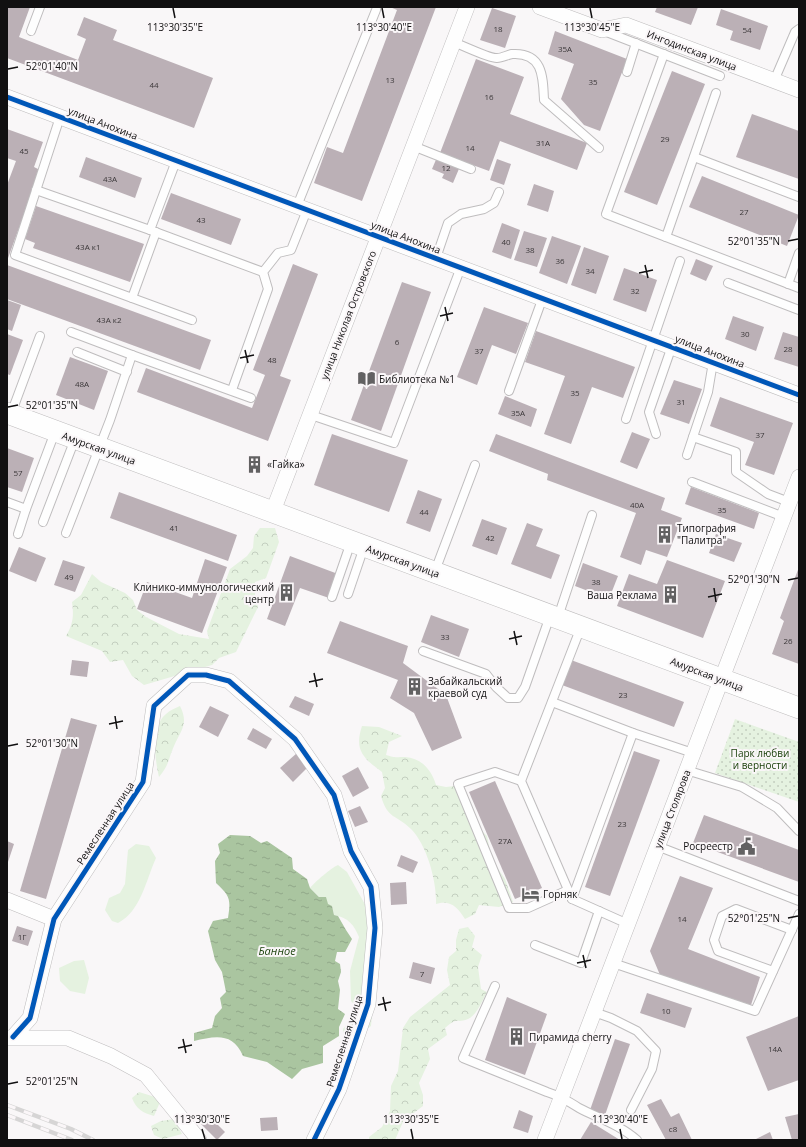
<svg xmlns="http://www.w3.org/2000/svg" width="806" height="1147" font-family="'Open Sans',sans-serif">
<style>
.grass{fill:#e5f2e0}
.forest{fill:url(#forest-crowns)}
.park{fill:url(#park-dots)}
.water{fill:url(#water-ripples)}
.building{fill:#bbb0b6}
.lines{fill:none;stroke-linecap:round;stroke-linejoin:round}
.service-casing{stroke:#bfbdbe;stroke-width:10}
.minor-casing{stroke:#bfbdbe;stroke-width:16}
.secondary-casing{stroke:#bfbdbe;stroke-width:22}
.service{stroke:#fefefe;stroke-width:8}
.minor{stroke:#fefefe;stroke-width:15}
.secondary{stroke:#fefefe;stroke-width:21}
.rail-casing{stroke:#d6d5d5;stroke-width:4.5}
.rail{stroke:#faf6f8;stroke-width:3;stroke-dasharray:9;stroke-linecap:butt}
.cycleway-casing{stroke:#faf6f8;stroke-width:8}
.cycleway{stroke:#0057b8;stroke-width:5}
.ticks{fill:none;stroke:#111011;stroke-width:1.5}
.labels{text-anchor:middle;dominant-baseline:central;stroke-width:4;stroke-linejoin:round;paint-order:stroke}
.number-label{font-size:8px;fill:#3c383a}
.street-label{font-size:10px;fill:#111011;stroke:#faf6f8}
.poi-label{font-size:10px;fill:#111011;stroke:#faf6f8;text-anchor:start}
.park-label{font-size:10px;fill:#1b410b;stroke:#faf6f8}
.water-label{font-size:11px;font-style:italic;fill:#204612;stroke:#faf6f8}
.ticks-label{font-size:10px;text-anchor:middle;fill:#111011;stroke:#faf6f8;stroke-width:4;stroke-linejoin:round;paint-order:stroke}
</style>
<defs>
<pattern id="forest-crowns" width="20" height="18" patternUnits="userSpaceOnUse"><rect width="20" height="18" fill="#e5f2e0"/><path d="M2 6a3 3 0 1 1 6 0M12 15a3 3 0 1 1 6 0" fill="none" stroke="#c3cebf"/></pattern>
<pattern id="park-dots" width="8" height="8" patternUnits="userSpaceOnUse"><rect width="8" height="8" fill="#e5f2e0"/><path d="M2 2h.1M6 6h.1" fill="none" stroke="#c3cebf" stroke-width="1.8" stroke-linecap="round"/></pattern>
<pattern id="water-ripples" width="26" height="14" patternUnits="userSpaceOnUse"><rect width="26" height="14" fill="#aac5a0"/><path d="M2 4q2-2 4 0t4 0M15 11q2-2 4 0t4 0" fill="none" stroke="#91a889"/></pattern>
</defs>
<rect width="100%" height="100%" fill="#f9f7f8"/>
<g class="grass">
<path d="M136,844L149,846L156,858C146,880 141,911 118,923L112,921L105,910L109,898L120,893L125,884L128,850Z"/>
<path d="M338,865L347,872L367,908L372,1015L371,1026L351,1040L339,1043L343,1037V1029C350,1021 354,1015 354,1004L351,1001L350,971L359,937C354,925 349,918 334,915L332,906L328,905L310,888C315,882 331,868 338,865Z"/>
<polygon points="84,960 89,978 85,994 70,991 60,981 59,968 74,961"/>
</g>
<g class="forest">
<path d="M260,528H275L279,542L266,578L255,582V595L258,607L236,652L219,658L212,665L144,685L132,676L123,660L110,662L102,651L66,636C73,624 74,616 72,602L81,595L92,574L101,582L125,593L133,600L137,610L146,617L179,634L209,639L207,631L230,569L247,556L253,548L254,536Z"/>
<path d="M180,706C189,724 181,730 174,746C168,760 169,765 159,777C155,759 150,727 166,714C170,710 176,708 180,706Z"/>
<path d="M362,726L379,727L402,736L389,742L386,755C395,758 396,757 405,757C422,758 432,771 436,785L446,787L455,786L475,824L487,836L492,860L505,879L513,902L499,907L479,905L475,914L465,919C457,907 451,900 436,904C437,882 427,845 411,829C396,814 388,820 381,796L385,788L382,772C363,758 354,750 362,726Z"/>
<path d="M468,927L475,936L472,947L482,955L478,967L481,989L487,992C482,1001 477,1015 468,1019C456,1024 459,1016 445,1028L447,1035L428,1049L430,1059L419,1083L423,1095V1106L411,1115H406L395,1140H369V1137L382,1127L390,1111L391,1086L398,1071L403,1028L410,1017L450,985L447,970L449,957L456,951V940L459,929Z"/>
<path d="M139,1092L155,1097L160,1102L154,1116C143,1113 136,1109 132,1098Z"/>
<polygon points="174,1119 182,1134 163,1139 154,1135 151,1126 161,1121"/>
</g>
<polygon class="park" points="735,719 799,742 799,802 715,773"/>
<path class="water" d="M230,835L250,836L261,843L267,841L292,858L293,869L307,879L310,888L319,897H326L328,904L332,906L334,915L338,916L346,930L352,939L345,952H337L335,961L340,964L341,972L338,981L340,990L338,1009L345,1014L339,1027V1036L323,1046V1063L302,1069L292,1079L267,1062L243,1056C233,1032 215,1036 194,1041V1033L212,1028L215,1016L222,1008L220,998L226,992L222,972L215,960L208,931L213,921L228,918C231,899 230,896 216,883L215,861L220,853L218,844Z"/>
<g class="building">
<polygon points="7,7 30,7 19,37 78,60 86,39 77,35 84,17 117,30 113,40 213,78 194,128 7,58"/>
<polygon points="390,7 436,7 362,201 314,183 327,147 343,153 397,10"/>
<polygon points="657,7 698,7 691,25 655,12"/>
<polygon points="492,8 516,16 505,48 480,40"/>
<polygon points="721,9 768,26 760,50 730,40 733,31 716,25"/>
<polygon points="555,31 627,59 600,131 584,125 561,99 574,64 548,54"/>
<polygon points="476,59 524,77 510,114 587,143 577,170 500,141 489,171 440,153"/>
<polygon points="672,71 705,84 657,205 624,192"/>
<polygon points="752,114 799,131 799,179 736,157"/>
<polygon points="7,129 43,142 34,167 40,170 7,261 7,185 16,161 7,158"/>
<polygon points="438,155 461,164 453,183 442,178 444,174 432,169"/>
<polygon points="86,157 142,178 135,198 79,177"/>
<polygon points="497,159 511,164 504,185 490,180"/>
<polygon points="702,176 799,215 787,246 689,207"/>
<polygon points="534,184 554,191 548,212 527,205"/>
<polygon points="171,193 241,219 231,245 161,219"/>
<polygon points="36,206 144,244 130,282 33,248 35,243 25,239"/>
<polygon points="502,223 520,230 511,259 492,252"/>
<polygon points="524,231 547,238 537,267 514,260"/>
<polygon points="552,236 581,246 567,284 539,273"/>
<polygon points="584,247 609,256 596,294 571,285"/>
<polygon points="696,259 713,266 706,281 690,274"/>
<polygon points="293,264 318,274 280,376 291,380 268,441 137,392 146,368 252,408 265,375 253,370"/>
<polygon points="7,265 211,340 200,370 7,299"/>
<polygon points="624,268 657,280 646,312 613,300"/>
<polygon points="402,282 431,292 381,431 351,420"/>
<polygon points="7,300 21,305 12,331 7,329"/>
<polygon points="484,307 528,323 516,354 492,345 477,385 457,377"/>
<polygon points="733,316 764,327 756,351 725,339"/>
<polygon points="536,331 635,367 623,398 592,387 571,444 544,434 565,376 525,362"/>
<polygon points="783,332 799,337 799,367 774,359"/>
<polygon points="7,334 23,340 10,375 7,374"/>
<polygon points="70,357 108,371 94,410 56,395"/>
<polygon points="674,380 702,389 689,424 660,414"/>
<polygon points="505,396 537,409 531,427 498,414"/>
<polygon points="720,397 793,423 774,475 745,465 754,442 710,426"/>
<polygon points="632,432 650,439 637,469 620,462"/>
<polygon points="332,434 408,460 389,512 314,485"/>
<polygon points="496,434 665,498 661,510 682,518 667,557 646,550 641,565 620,557 636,513 547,480 548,474 489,451"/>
<polygon points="7,448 34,458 22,492 7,487"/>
<polygon points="254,460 257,461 258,466 254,468 251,466 250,461"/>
<polygon points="691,487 759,513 754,529 685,504"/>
<polygon points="418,490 442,499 430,532 406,523"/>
<polygon points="119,492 237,535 228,561 110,518"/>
<polygon points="482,519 507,528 497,555 472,546"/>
<polygon points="527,523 543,529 536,546 560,555 551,579 511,564"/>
<polygon points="716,534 742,543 734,562 709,553"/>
<polygon points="19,547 46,558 36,582 9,571"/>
<polygon points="290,556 338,574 329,598 300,588 285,626 267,619"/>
<polygon points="205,559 227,567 202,633 137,609 147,582 192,598"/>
<polygon points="63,560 85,567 75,592 54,585"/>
<polygon points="667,560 725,581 703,638 617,606 629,574 657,584"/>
<polygon points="583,563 618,576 609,599 575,586"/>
<polygon points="799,567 799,664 772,654 784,621 780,618"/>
<polygon points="431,615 469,629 459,657 421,642"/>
<polygon points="340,621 408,646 403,663 446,695 462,738 432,751 414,713 390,698 398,680 327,653"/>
<polygon points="72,660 89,662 87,677 70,675"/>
<polygon points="571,660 684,702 674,727 562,685"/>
<polygon points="295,696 314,704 309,716 289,707"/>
<polygon points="210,706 229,715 218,737 199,727"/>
<polygon points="71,718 97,725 46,899 20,891"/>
<polygon points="253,728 272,739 266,749 247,739"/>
<polygon points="634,751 660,760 610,896 585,887"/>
<polygon points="297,753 309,766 293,782 280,768"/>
<polygon points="358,767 369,788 353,797 342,776"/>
<polygon points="495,781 542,888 515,899 469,792"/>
<polygon points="360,806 368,822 355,827 348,811"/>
<polygon points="704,815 799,850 799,882 693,843"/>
<polygon points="7,841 14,844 7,865"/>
<polygon points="401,855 418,862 413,873 397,866"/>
<polygon points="680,876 713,888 688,949 760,977 751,1005 660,975 650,951"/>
<polygon points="406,882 407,904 391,905 390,883"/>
<polygon points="17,926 33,931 28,946 12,941"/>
<polygon points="413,962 435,968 431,984 409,978"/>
<polygon points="647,993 692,1008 685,1028 640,1013"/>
<polygon points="507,997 547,1014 525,1075 485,1060"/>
<polygon points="799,1016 799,1080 768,1091 746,1037"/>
<polygon points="615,1039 630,1044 605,1115 590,1110"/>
<polygon points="661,1099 671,1117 679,1113 692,1140 666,1140 647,1105"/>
<polygon points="519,1110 533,1116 528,1133 513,1128"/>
<polygon points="799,1114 799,1140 792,1140 785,1117"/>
<polygon points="208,1115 225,1132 217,1140 200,1123"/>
<polygon points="277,1117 278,1130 261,1131 260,1118"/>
<polygon points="591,1122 620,1140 580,1140"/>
<polygon points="770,1132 773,1140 754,1140"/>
</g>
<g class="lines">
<defs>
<g id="service">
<polyline points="31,31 40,7"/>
<polyline points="604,31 720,76"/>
<path d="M453,42C462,45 490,59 497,58C502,58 507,55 512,54C543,52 543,77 544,100L599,148"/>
<polyline points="664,54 606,214 799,288"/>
<polyline points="627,72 636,43"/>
<polyline points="774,81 795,32 799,29"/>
<polyline points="60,117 15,255 192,320"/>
<polyline points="413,146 471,169"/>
<polyline points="694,157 799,197"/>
<polyline points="176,161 150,230 263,272"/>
<polyline points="36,190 150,230"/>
<polyline points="297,206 376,10"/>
<polyline points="666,237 716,93"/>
<polyline points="436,258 448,223 461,214 484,209 494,203 499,192"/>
<polyline points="728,283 799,310"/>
<polyline points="788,284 799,253"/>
<polyline points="132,298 156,232"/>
<polyline points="71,332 132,355"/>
<polyline points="77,352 127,372"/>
<polyline points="713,362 708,392 693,437 736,452 736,472 768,494 789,502"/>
<polyline points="232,390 268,289 263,272 278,253 291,250 307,210"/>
<polyline points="509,391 543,297"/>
<polyline points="11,414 40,336"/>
<polyline points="311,415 394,443 461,267"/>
<polyline points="626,419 680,261"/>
<polyline points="656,434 649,412 672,346"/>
<polyline points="687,455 693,437"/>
<polyline points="692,482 784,517"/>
<polyline points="7,502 26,509 55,432"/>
<polyline points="43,522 75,439"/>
<polyline points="66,533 110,420 132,355 251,398"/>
<polyline points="18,534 26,509"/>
<polyline points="435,571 475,465"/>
<polyline points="348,594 364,547"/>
<polyline points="332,597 351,542"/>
<polyline points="558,617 592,515"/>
<polyline points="423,651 486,674 496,687 508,698 518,698 525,687 550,616"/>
<polyline points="552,702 633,733 693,753"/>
<polyline points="686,770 742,787 777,808 799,831"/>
<polyline points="521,781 495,772 458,784 509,908 528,908 568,890"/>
<polyline points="657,846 799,901"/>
<polyline points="572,899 521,781 581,627"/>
<polyline points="628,924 572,899 633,733"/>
<polyline points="535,945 581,963 599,911"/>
<polyline points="613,963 755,1011 799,914"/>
<polyline points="773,971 718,951 714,940 722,916 736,909 792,930"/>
<path d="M495,986L463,1058L547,1092C560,1096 568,1101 579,1108C598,1118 620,1125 637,1140"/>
<polyline points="594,1012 611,1018 637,1031 656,1051 652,1069 631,1110"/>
</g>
<g id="minor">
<polyline points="540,7 602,30 626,25 799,90"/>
<polyline points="7,97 799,395"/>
<polyline points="273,511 467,7"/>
<polyline points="7,900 54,919"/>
<polyline points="13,1037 30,1018 54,919 143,782 154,706 188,675 206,675 229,681 295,739 334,795 351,851 371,887 375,928 368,1004 339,1089 314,1140"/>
<polyline points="7,1038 68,1038 111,1056 146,1075 199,1140"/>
<polyline points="545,1140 799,477"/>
</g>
<polyline id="secondary" points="7,413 799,708"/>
</defs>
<use href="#service" class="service-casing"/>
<use href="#minor" class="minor-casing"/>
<use href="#secondary" class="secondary-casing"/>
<use href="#service" class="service"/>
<use href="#minor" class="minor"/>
<use href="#secondary" class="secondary"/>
<defs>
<g id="rail">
<polyline points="7,1105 71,1129 93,1140"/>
<polyline points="7,1115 72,1140"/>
</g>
</defs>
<use href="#rail" class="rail-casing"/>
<use href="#rail" class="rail"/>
<defs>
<g id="cycleway">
<polyline points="7,97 799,395"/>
<polyline points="13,1037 30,1018 54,919 143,782 154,706 188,675 206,675 229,681 295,739 334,795 351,851 371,887 375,928 368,1004 339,1089 314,1140"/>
</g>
</defs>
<use href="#cycleway" class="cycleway-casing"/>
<use href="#cycleway" class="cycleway"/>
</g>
<path class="ticks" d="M173,8L175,18M382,8L384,18M590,8L592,18M8,69L18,67M788,241L798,239M645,265L648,278M639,273L653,270M445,307L448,321M440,316L453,313M245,350L248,363M240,358L254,355M8,407L18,405M788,580L798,578M714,588L716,602M708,597L722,594M514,631L517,645M509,639L522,636M314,673L317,687M309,682L323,679M115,716L117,729M109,724L123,721M8,746L18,744M788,918L798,916M583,955L586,968M577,963L591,960M383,997L386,1011M378,1005L391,1002M183,1039L186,1053M178,1048L192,1045M8,1084L18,1082M202,1129L205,1139M411,1129L413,1139M620,1129L622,1139"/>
<defs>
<symbol id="library-bare" viewBox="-9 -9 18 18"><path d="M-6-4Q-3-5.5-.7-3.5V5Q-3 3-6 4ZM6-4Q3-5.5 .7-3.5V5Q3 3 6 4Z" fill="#626162" stroke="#faf6f8" stroke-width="2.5" paint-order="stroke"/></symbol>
<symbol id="building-bare" viewBox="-9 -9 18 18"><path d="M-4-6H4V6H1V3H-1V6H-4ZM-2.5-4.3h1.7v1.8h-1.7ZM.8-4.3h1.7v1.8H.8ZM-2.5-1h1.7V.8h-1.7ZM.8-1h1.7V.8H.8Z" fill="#626162" stroke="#faf6f8" stroke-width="2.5" paint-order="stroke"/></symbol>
<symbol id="civic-bare" viewBox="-9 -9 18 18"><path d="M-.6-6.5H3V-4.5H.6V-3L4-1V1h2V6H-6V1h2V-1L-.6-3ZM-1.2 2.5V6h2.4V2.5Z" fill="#626162" stroke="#faf6f8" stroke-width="2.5" paint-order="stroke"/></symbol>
<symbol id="hotel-bare" viewBox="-9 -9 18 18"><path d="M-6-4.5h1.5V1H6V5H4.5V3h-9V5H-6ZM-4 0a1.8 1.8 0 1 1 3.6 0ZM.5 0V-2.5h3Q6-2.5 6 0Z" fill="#626162" stroke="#faf6f8" stroke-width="2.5" paint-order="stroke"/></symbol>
</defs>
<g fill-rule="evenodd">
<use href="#library-bare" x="354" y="366" width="25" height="25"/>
<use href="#building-bare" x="242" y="452" width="25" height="25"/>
<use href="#building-bare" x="652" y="522" width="25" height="25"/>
<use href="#building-bare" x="274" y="580" width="25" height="25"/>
<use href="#building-bare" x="658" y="582" width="25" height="25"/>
<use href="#building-bare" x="402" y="674" width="25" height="25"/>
<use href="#civic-bare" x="734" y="834" width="25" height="25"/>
<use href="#hotel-bare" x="518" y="882" width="25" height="25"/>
<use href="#building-bare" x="504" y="1024" width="25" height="25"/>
</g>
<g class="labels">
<g class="number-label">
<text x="498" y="28">18</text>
<text x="747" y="29">54</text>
<text x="565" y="48">35А</text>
<text x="390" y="79">13</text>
<text x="593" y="81">35</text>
<text x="154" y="84">44</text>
<text x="489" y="96">16</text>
<text x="665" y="138">29</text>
<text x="543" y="142">31А</text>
<text x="470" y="147">14</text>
<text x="24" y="150">45</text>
<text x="446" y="167">12</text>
<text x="110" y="178">43А</text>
<text x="744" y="211">27</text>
<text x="201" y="219">43</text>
<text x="506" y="241">40</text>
<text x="88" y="246">43А к1</text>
<text x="530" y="249">38</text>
<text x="560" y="260">36</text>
<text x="590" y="270">34</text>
<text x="635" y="290">32</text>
<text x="109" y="319">43А к2</text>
<text x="745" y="333">30</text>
<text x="397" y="341">6</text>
<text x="788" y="348">28</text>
<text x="479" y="350">37</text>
<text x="272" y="359">48</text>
<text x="82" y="383">48А</text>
<text x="575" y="392">35</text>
<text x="681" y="401">31</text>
<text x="518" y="412">35А</text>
<text x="760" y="434">37</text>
<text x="18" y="472">57</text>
<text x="637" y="504">40А</text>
<text x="722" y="509">35</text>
<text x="424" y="511">44</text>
<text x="174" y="527">41</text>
<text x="490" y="537">42</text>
<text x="69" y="576">49</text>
<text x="596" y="581">38</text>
<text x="445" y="636">33</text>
<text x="788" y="640">26</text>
<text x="623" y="694">23</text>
<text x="622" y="823">23</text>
<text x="505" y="840">27А</text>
<text x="682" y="918">14</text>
<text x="22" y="936">1Г</text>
<text x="422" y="973">7</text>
<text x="666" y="1010">10</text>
<text x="775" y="1048">14А</text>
<text x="673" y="1128">с8</text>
</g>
<g class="street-label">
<text transform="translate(692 50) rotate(21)">Ингодинская улица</text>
<text transform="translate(103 123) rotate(21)">улица Анохина</text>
<text transform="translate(406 237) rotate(21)">улица Анохина</text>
<text transform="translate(348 315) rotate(-69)">улица Николая Островского</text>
<text transform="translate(710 351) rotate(21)">улица Анохина</text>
<text transform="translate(99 448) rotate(20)">Амурская улица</text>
<text transform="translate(403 561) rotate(20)">Амурская улица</text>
<text transform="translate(707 674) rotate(21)">Амурская улица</text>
<text transform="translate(672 809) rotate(-69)">улица Столярова</text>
<text transform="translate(105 823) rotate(-57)">Ремесленная улица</text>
<text transform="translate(344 1041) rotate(-72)">Ремесленная улица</text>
</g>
<g class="poi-label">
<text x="379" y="379">Библиотека №1</text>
<text x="267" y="464">«Гайка»</text>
<text x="677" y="528">Типография<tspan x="677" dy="12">"Палитра"</tspan></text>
<text x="274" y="587" text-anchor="end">Клинико-иммунологический<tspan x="274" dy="12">центр</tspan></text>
<text x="657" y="595" text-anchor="end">Ваша Реклама</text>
<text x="428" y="681">Забайкальский<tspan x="428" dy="12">краевой суд</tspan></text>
<text x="733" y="846" text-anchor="end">Росреестр</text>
<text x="543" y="894">Горняк</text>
<text x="529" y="1037">Пирамида cherry</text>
</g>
<g class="park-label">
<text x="760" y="753">Парк любви<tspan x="760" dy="12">и верности</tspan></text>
</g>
<g class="water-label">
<text x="277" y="950">Банное</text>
</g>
</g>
<g class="ticks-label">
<text x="175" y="31">113°30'35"E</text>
<text x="384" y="31">113°30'40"E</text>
<text x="592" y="31">113°30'45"E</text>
<text x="52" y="70">52°01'40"N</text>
<text x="754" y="245">52°01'35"N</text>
<text x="52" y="409">52°01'35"N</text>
<text x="754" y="583">52°01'30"N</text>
<text x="52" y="747">52°01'30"N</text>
<text x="754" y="922">52°01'25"N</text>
<text x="52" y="1085">52°01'25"N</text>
<text x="202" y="1123">113°30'30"E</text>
<text x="411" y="1123">113°30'35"E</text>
<text x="620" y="1123">113°30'40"E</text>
</g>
<rect width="806" height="1147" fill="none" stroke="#111011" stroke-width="16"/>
</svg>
